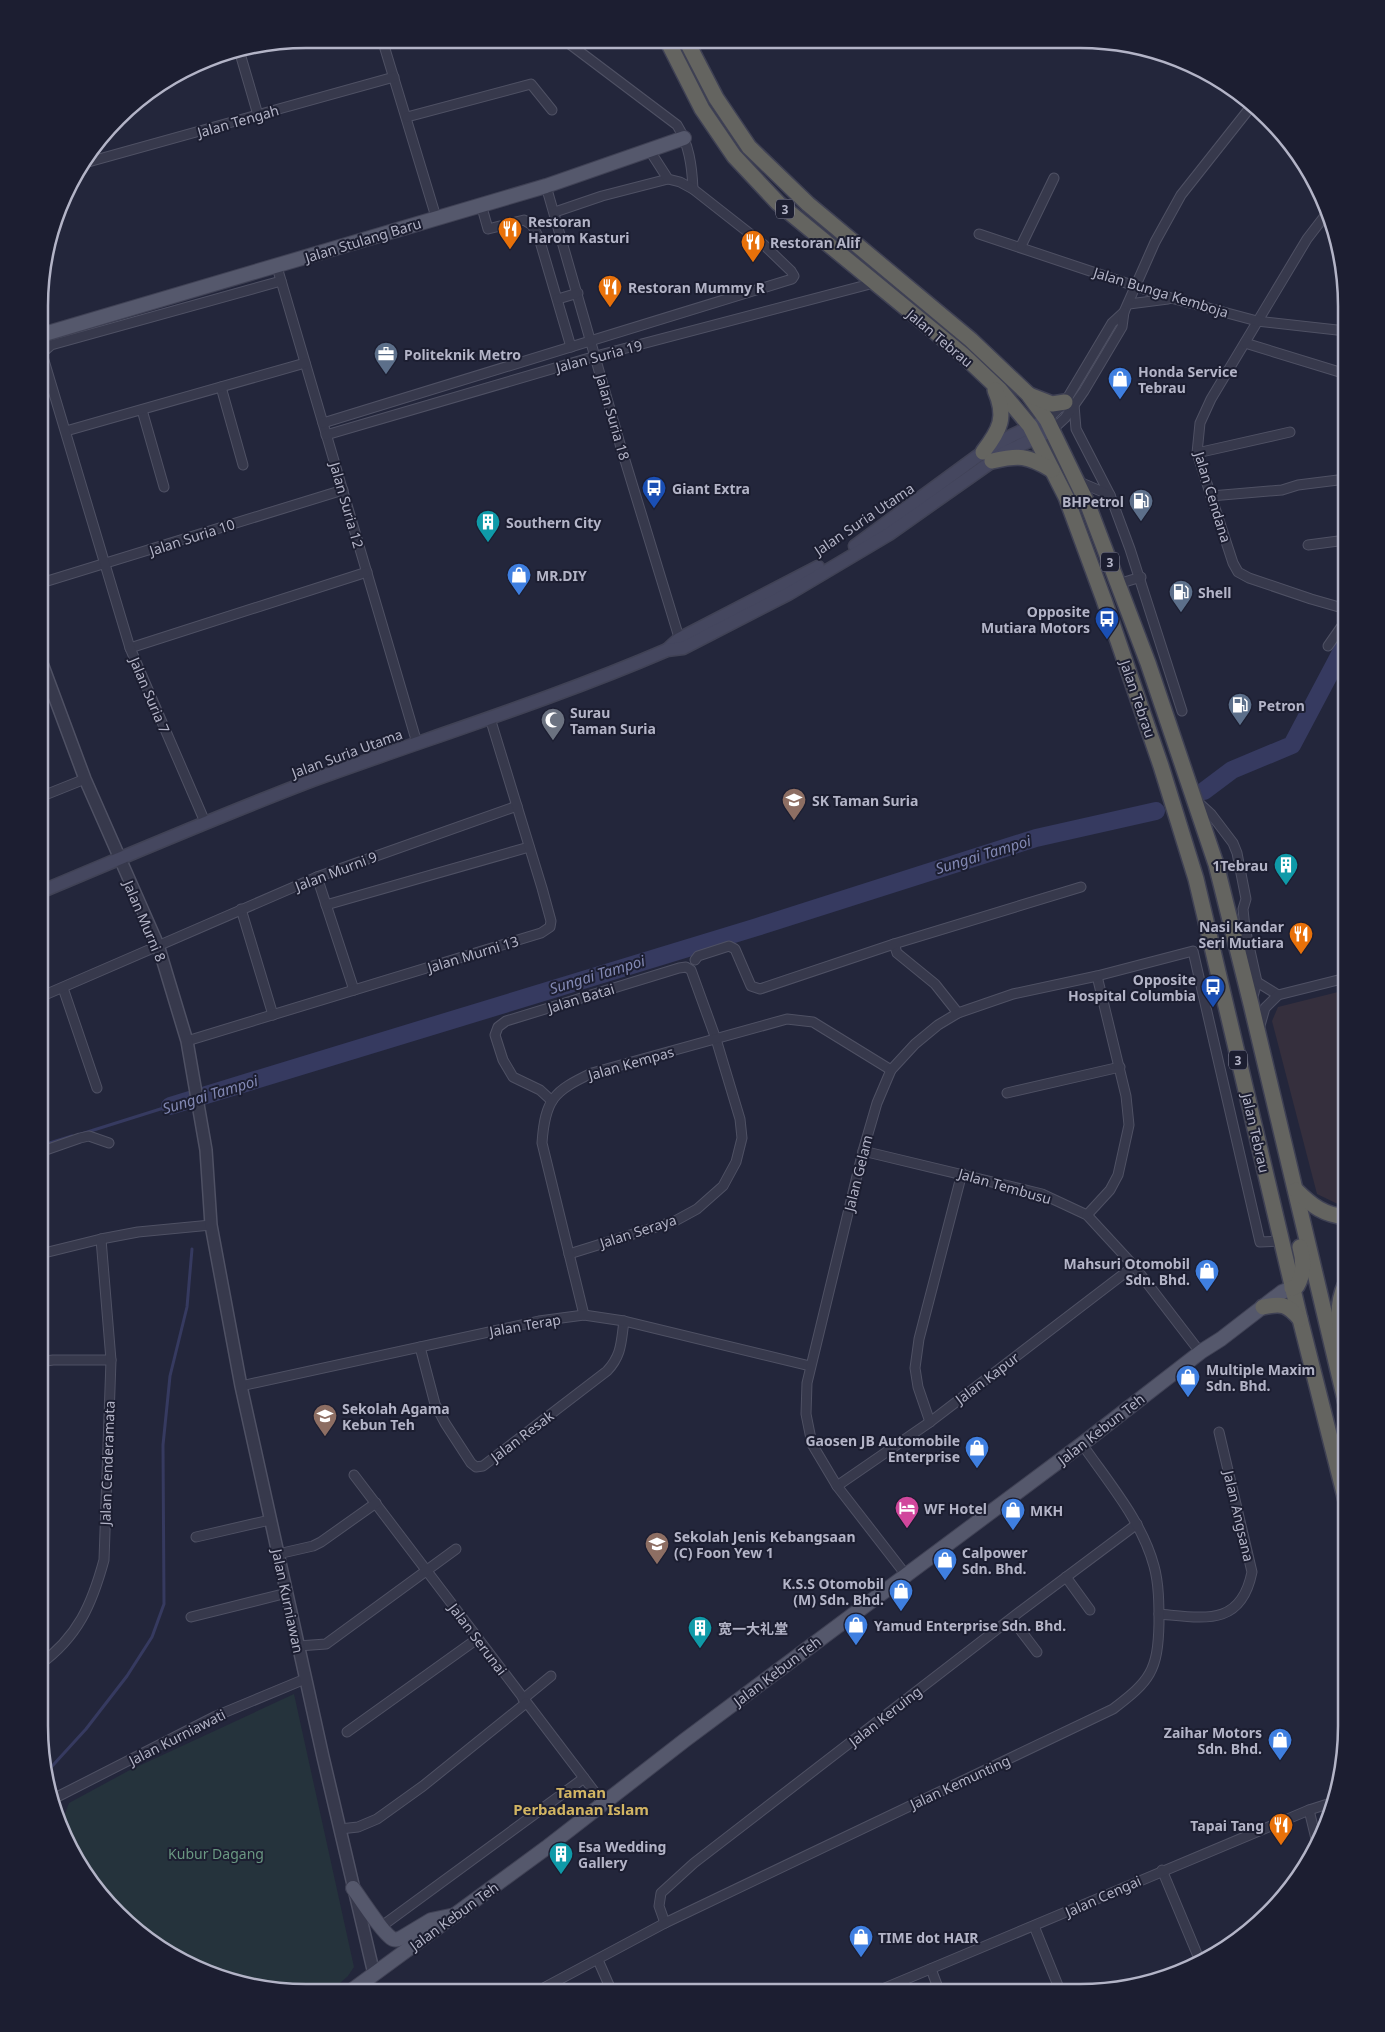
<svg xmlns="http://www.w3.org/2000/svg" width="1385" height="2032" font-family="'Noto Sans','Noto Sans SC',sans-serif">
<style>
.medical{fill:#352f3d}
.green{fill:#25333c}
.lines{fill:none;stroke-linecap:round;stroke-linejoin:round}
.stream{stroke:#363a60;stroke-width:3}
.river{stroke:#363a60;stroke-width:18}
.minor-casing{stroke:#4f5164;stroke-width:11}
.tertiary-casing{stroke:#4f5164;stroke-width:14}
.secondary-casing{stroke:#404255;stroke-width:15}
.primary-casing{stroke:#404255;stroke-width:16}
.trunk-casing{stroke:#3f4154;stroke-width:18}
.minor{stroke:#37394c;stroke-width:9}
.tertiary{stroke:#37394c;stroke-width:11}
.secondary{stroke:#45475f;stroke-width:12}
.primary{stroke:#55586c;stroke-width:14}
.trunk{stroke:#646460;stroke-width:15}
.labels{text-anchor:middle;dominant-baseline:central;stroke-width:4;stroke-linejoin:round;paint-order:stroke}
.shield{fill:#1c1e31;stroke:#86879a;stroke-width:1}
.shield-label{font-size:12px;font-weight:bold;fill:#b3b4c7}
.street-label{font-size:14px;fill:#b3b4c7;stroke:#1c1e31}
.poi-label{font-size:14px;font-weight:bold;fill:#b3b4c7;stroke:#1c1e31;text-anchor:start}
.park-label{font-size:14px;fill:#6a9882;stroke:#1c1e31}
.water-label{font-size:15px;font-style:italic;fill:#8288b3;stroke:#1c1e31}
.neighbourhood-label{font-size:15px;font-weight:bold;fill:#d2b563;stroke:#1c1e31}
.rim{fill:none;stroke:#b3b4c7;stroke-width:2.5}
</style>
<rect width="100%" height="100%" fill="#23263b"/>
<polygon class="medical" points="1346,990 1346,1208 1317,1194 1272,1021 1278,1007"/>
<polygon class="green" points="294,1694 354,1967 348,1976 331,1991 271,1991 204,1973 143,1938 94,1889 66,1844 60,1827 69,1803 128,1771"/>
<g class="lines">
<g class="stream">
<polyline points="81,1134 170,1106"/>
<polyline points="40,1146 72,1136"/>
<polyline points="44,1775 86,1729 127,1676 152,1637 164,1604 163,1445 170,1376 187,1307 192,1249"/>
</g>
<g class="river">
<polyline points="1204,791 1232,770 1292,745 1346,643"/>
<polyline points="170,1106 757,927 1036,838 1156,811"/>
</g>
<defs>
<g id="minor">
<polyline points="382,39 436,217"/>
<path d="M563,39L677,125C689,144 692,166 693,189"/>
<polyline points="239,50 258,115"/>
<polyline points="407,117 531,84 552,110"/>
<polyline points="81,164 394,77"/>
<polyline points="546,186 620,444 681,644"/>
<polyline points="481,204 488,229 524,220 532,225 539,238 571,347"/>
<polyline points="555,212 602,196 668,179"/>
<polyline points="1327,213 1307,239 1211,399 1200,423 1197,453 1233,563 1238,572 1249,578 1311,599 1346,609"/>
<polyline points="979,234 1171,298 1257,321 1346,331"/>
<polyline points="1021,246 1054,178"/>
<polyline points="277,267 417,743"/>
<polyline points="558,299 578,293"/>
<polyline points="1129,304 1168,299"/>
<polyline points="1245,343 1346,374"/>
<polyline points="221,387 243,465"/>
<polyline points="1074,405 1076,429 1110,495 1130,549 1182,711"/>
<polyline points="142,410 164,487"/>
<polyline points="1047,420 1065,402 1112,323 1124,312 1155,242 1181,195 1253,104"/>
<polyline points="323,423 792,279 794,276 791,271 763,244 693,189 680,182 668,179 650,151"/>
<polyline points="1052,430 1065,418 1084,391 1122,327 1124,312"/>
<polyline points="66,431 305,363"/>
<polyline points="326,435 596,356 874,283"/>
<polyline points="1197,453 1290,432"/>
<polyline points="1077,481 1110,495"/>
<polyline points="1211,496 1282,490 1298,485 1346,479"/>
<polyline points="1308,545 1346,540"/>
<polyline points="41,583 343,490"/>
<polyline points="1118,584 1141,577"/>
<polyline points="1328,646 1344,623 1342,607 1346,605"/>
<polyline points="130,648 367,572"/>
<polyline points="1344,734 1346,734"/>
<polyline points="40,797 85,779"/>
<polyline points="1198,802 1211,814 1233,843 1237,853 1246,899 1243,909 1245,928 1257,982 1252,1000"/>
<polyline points="205,822 130,648 43,357 43,352 51,345 281,281"/>
<polyline points="317,877 354,990"/>
<polyline points="326,905 529,847"/>
<polyline points="241,909 273,1015"/>
<polyline points="894,944 897,953 935,984 958,1013"/>
<polyline points="695,960 698,956 729,946 735,949 751,986 760,989 894,944 1081,887"/>
<polyline points="1257,982 1278,995"/>
<polyline points="63,988 97,1088"/>
<polyline points="40,997 317,877 517,806"/>
<polyline points="1259,1029 1265,1008 1278,995 1346,978"/>
<polyline points="187,1041 541,933 550,927 551,921 542,888 490,718"/>
<polyline points="1007,1093 1120,1067"/>
<polyline points="552,1101 540,1090 513,1077 503,1060 495,1035 498,1027 506,1021 679,968 686,967 691,970 716,1039 740,1119 742,1138 736,1162 723,1186 697,1209 675,1221 569,1254"/>
<polyline points="863,1151 1042,1194 1087,1215 1134,1266 1200,1352"/>
<polyline points="40,1152 80,1138 89,1136 109,1143"/>
<polyline points="1087,1215 1110,1190 1118,1175 1129,1125 1126,1096 1097,976"/>
<polyline points="40,1254 101,1239 138,1232 211,1225"/>
<path d="M584,1315L542,1143C545,1099 554,1091 592,1073L787,1019L813,1022L891,1070"/>
<path d="M420,1347L435,1404L445,1423L471,1463L476,1467L483,1466L607,1371C622,1355 621,1342 624,1321"/>
<polyline points="39,1362 53,1360 111,1360"/>
<polyline points="241,1386 539,1321 584,1315 624,1321 810,1366"/>
<polyline points="930,1422 918,1387 915,1368 919,1339 962,1173"/>
<polyline points="354,1475 603,1803"/>
<polyline points="837,1486 930,1422 1134,1266"/>
<polyline points="196,1537 270,1520"/>
<polyline points="278,1554 313,1546 321,1542 376,1503"/>
<polyline points="906,1575 837,1486 812,1444 806,1414 807,1383 863,1151 877,1103 891,1070 915,1044 938,1025 958,1013 1013,994 1097,976 1193,951 1260,1242 1281,1241"/>
<polyline points="1066,1577 1090,1610"/>
<path d="M1159,1614C1204,1618 1241,1627 1252,1572L1219,1432"/>
<polyline points="191,1617 287,1593"/>
<polyline points="1012,1619 1037,1652"/>
<polyline points="298,1646 326,1644 456,1549"/>
<path d="M39,1665C78,1637 92,1604 104,1560L111,1360L101,1239"/>
<polyline points="523,1699 551,1676"/>
<polyline points="347,1732 477,1639"/>
<polyline points="51,1800 216,1716 305,1679"/>
<polyline points="1309,1810 1317,1843"/>
<polyline points="340,1829 358,1827 377,1819 423,1786 526,1703"/>
<polyline points="1162,1870 1200,1961"/>
<polyline points="665,1923 659,1906 661,1893 694,1863 1018,1613 1137,1524"/>
<polyline points="382,1926 584,1778"/>
<polyline points="1034,1926 1061,1993"/>
<polyline points="598,1960 612,1992"/>
<polyline points="931,1969 940,1993"/>
<polyline points="1143,1985 1211,1957"/>
<path d="M536,1992L665,1923L1113,1709C1150,1681 1158,1671 1159,1623C1159,1605 1159,1584 1154,1566C1142,1521 1108,1482 1082,1444"/>
<path d="M873,1993C1019,1933 1163,1870 1309,1810L1334,1802"/>
</g>
<polyline id="tertiary" points="40,658 85,779 158,945 187,1041 206,1150 211,1225 241,1386 323,1757 374,1974"/>
<g id="secondary">
<polyline points="855,546 983,452 1013,435 1047,420"/>
<polyline points="667,650 679,639 818,567"/>
<path d="M40,892C131,854 221,815 313,780C431,737 551,700 667,650L683,648L788,594L889,534L1004,453L1052,430"/>
</g>
<g id="primary">
<polyline points="41,335 546,186 684,138"/>
<path d="M353,1888C360,1898 385,1936 393,1939C396,1940 399,1939 401,1938L431,1920L455,1915"/>
<polyline points="351,1991 546,1848 685,1740 1082,1444 1202,1351 1221,1339 1282,1292 1292,1288"/>
</g>
<g id="trunk">
<polyline points="667,40 702,109 734,156 778,203 962,354 1000,390 1030,426 1066,497 1104,600 1161,766 1196,879 1300,1319 1346,1501"/>
<polyline points="686,40 716,98 749,147 808,204 971,340 1028,394 1047,420 1088,505 1148,663 1216,864 1251,1004 1346,1404"/>
<polyline points="1029,395 1052,404 1065,402"/>
<path d="M983,452C1000,430 1007,417 995,390"/>
<path d="M992,461C1019,455 1027,455 1052,470"/>
<path d="M1296,1190C1312,1206 1324,1215 1346,1217"/>
<path d="M1292,1288L1297,1286C1304,1273 1304,1262 1300,1247"/>
<path d="M1263,1307C1282,1303 1287,1304 1300,1319"/>
<path d="M1345,1354C1340,1329 1334,1308 1346,1283"/>
</g>
</defs>
<use href="#minor" class="minor-casing"/>
<use href="#tertiary" class="tertiary-casing"/>
<use href="#secondary" class="secondary-casing"/>
<use href="#primary" class="primary-casing"/>
<use href="#trunk" class="trunk-casing"/>
<use href="#minor" class="minor"/>
<use href="#tertiary" class="tertiary"/>
<use href="#secondary" class="secondary"/>
<use href="#primary" class="primary"/>
<use href="#trunk" class="trunk"/>
</g>
<defs>
<symbol id="restaurant-pin" viewBox="-11 -11 22 30"><path d="M0 17L-7.5 6A9.5 9.5 0 1 1 7.5 6Z" fill="#e8710a" stroke="#1c1e31"/><path d="M-5-6h1v4h1v-4h1v4h1v-4h1v5L-1.5 .5V6h-2V.5L-5-1ZM5-6V6H3V1.5H1.5Q1.5-4 5-6Z" fill="#fff"/></symbol>
<symbol id="office-pin" viewBox="-11 -11 22 30"><path d="M0 17L-7.5 6A9.5 9.5 0 1 1 7.5 6Z" fill="#5c6f8a" stroke="#1c1e31"/><path d="M-6-3h4V-5.5h4V-3h4V5H-6ZM-1-4.5V-3h2v-1.5ZM-6 0V1H6V0Z" fill="#fff"/></symbol>
<symbol id="shop-pin" viewBox="-11 -11 22 30"><path d="M0 17L-7.5 6A9.5 9.5 0 1 1 7.5 6Z" fill="#3f7fe0" stroke="#1c1e31"/><path d="M-5-2.5h2.3a2.7 3.5 0 0 1 5.4 0H5L5.5 6h-11ZM-1.5-2.5h3a1.5 2.3 0 0 0-3 0Z" fill="#fff"/></symbol>
<symbol id="bus-pin" viewBox="-11 -11 22 30"><path d="M0 17L-7.5 6A9.5 9.5 0 1 1 7.5 6Z" fill="#1a4fb4" stroke="#1c1e31"/><path d="M-5-6H5V4H4V6H2V4H-2V6H-4V4H-5ZM-3.5-4V0h7V-4ZM-3.5 1.2v1.5H-2V1.2ZM2 1.2v1.5H3.5V1.2Z" fill="#fff"/></symbol>
<symbol id="fuel-pin" viewBox="-11 -11 22 30"><path d="M0 17L-7.5 6A9.5 9.5 0 1 1 7.5 6Z" fill="#5c6f8a" stroke="#1c1e31"/><path d="M-5.5-6h7V0h2V4h1.3V-2.5L3-4.5l.8-.8L6-3V5H2.5V1h-1V6h-7ZM-4.2-4.7v3.2H.2V-4.7Z" fill="#fff"/></symbol>
<symbol id="building-pin" viewBox="-11 -11 22 30"><path d="M0 17L-7.5 6A9.5 9.5 0 1 1 7.5 6Z" fill="#0f9aa8" stroke="#1c1e31"/><path d="M-4-6H4V6H1V3H-1V6H-4ZM-2.5-4.3h1.7v1.8h-1.7ZM.8-4.3h1.7v1.8H.8ZM-2.5-1h1.7V.8h-1.7ZM.8-1h1.7V.8H.8Z" fill="#fff"/></symbol>
<symbol id="mosque-pin" viewBox="-11 -11 22 30"><path d="M0 17L-7.5 6A9.5 9.5 0 1 1 7.5 6Z" fill="#6b7280" stroke="#1c1e31"/><path d="M3.5-4.9A6 6 0 1 0 3.5 4.9A5 5 0 1 1 3.5-4.9Z" fill="#fff"/></symbol>
<symbol id="school-pin" viewBox="-11 -11 22 30"><path d="M0 17L-7.5 6A9.5 9.5 0 1 1 7.5 6Z" fill="#8d6e63" stroke="#1c1e31"/><path d="M0-5L7-2L0 1L-7-2ZM-4 1L0 2.5L4 1V4Q0 6-4 4Z" fill="#fff"/></symbol>
<symbol id="hotel-pin" viewBox="-11 -11 22 30"><path d="M0 17L-7.5 6A9.5 9.5 0 1 1 7.5 6Z" fill="#d1479c" stroke="#1c1e31"/><path d="M-6-4.5h1.5V1H6V5H4.5V3h-9V5H-6ZM-4 0a1.8 1.8 0 1 1 3.6 0ZM.5 0V-2.5h3Q6-2.5 6 0Z" fill="#fff"/></symbol>
</defs>
<g fill-rule="evenodd">
<use href="#restaurant-pin" x="496" y="215" width="28" height="38"/>
<use href="#restaurant-pin" x="739" y="228" width="28" height="38"/>
<use href="#restaurant-pin" x="596" y="273" width="28" height="38"/>
<use href="#office-pin" x="372" y="340" width="28" height="38"/>
<use href="#shop-pin" x="1106" y="365" width="28" height="38"/>
<use href="#bus-pin" x="640" y="474" width="28" height="38"/>
<use href="#fuel-pin" x="1127" y="487" width="28" height="38"/>
<use href="#building-pin" x="474" y="508" width="28" height="38"/>
<use href="#shop-pin" x="505" y="561" width="28" height="38"/>
<use href="#fuel-pin" x="1167" y="578" width="28" height="38"/>
<use href="#bus-pin" x="1093" y="605" width="28" height="38"/>
<use href="#fuel-pin" x="1226" y="691" width="28" height="38"/>
<use href="#mosque-pin" x="539" y="706" width="28" height="38"/>
<use href="#school-pin" x="780" y="786" width="28" height="38"/>
<use href="#building-pin" x="1272" y="851" width="28" height="38"/>
<use href="#restaurant-pin" x="1287" y="920" width="28" height="38"/>
<use href="#bus-pin" x="1199" y="973" width="28" height="38"/>
<use href="#shop-pin" x="1193" y="1257" width="28" height="38"/>
<use href="#shop-pin" x="1174" y="1363" width="28" height="38"/>
<use href="#school-pin" x="311" y="1402" width="28" height="38"/>
<use href="#shop-pin" x="963" y="1434" width="28" height="38"/>
<use href="#hotel-pin" x="893" y="1494" width="28" height="38"/>
<use href="#shop-pin" x="999" y="1496" width="28" height="38"/>
<use href="#school-pin" x="643" y="1530" width="28" height="38"/>
<use href="#shop-pin" x="931" y="1546" width="28" height="38"/>
<use href="#shop-pin" x="887" y="1577" width="28" height="38"/>
<use href="#shop-pin" x="842" y="1611" width="28" height="38"/>
<use href="#building-pin" x="686" y="1614" width="28" height="38"/>
<use href="#shop-pin" x="1266" y="1726" width="28" height="38"/>
<use href="#restaurant-pin" x="1267" y="1811" width="28" height="38"/>
<use href="#building-pin" x="547" y="1840" width="28" height="38"/>
<use href="#shop-pin" x="847" y="1923" width="28" height="38"/>
</g>
<g class="labels">
<g class="shield">
<rect x="776" y="199.5" width="18" height="19" rx="4"/>
<rect x="1101" y="552.5" width="18" height="19" rx="4"/>
<rect x="1229" y="1050.5" width="18" height="19" rx="4"/>
</g>
<g class="shield-label">
<text x="785" y="209">3</text>
<text x="1110" y="562">3</text>
<text x="1238" y="1060">3</text>
</g>
<g class="street-label">
<text transform="translate(238 121) rotate(-16)">Jalan Tengah</text>
<text transform="translate(363 240) rotate(-17)">Jalan Stulang Baru</text>
<text transform="translate(1161 292) rotate(17)">Jalan Bunga Kemboja</text>
<text transform="translate(940 338) rotate(40)">Jalan Tebrau</text>
<text transform="translate(599 356) rotate(-15)">Jalan Suria 19</text>
<text transform="translate(613 417) rotate(74)">Jalan Suria 18</text>
<text transform="translate(1213 497) rotate(73)">Jalan Cendana</text>
<text transform="translate(347 505) rotate(74)">Jalan Suria 12</text>
<text transform="translate(864 519) rotate(-34)">Jalan Suria Utama</text>
<text transform="translate(192 537) rotate(-18)">Jalan Suria 10</text>
<text transform="translate(150 695) rotate(67)">Jalan Suria 7</text>
<text transform="translate(1138 699) rotate(71)">Jalan Tebrau</text>
<text transform="translate(347 753) rotate(-20)">Jalan Suria Utama</text>
<text transform="translate(336 871) rotate(-21)">Jalan Murni 9</text>
<text transform="translate(145 921) rotate(67)">Jalan Murni 8</text>
<text transform="translate(473 954) rotate(-17)">Jalan Murni 13</text>
<text transform="translate(581 998) rotate(-17)">Jalan Batai</text>
<text transform="translate(631 1063) rotate(-16)">Jalan Kempas</text>
<text transform="translate(1256 1133) rotate(77)">Jalan Tebrau</text>
<text transform="translate(858 1173) rotate(-76)">Jalan Gelam</text>
<text transform="translate(1005 1186) rotate(16)">Jalan Tembusu</text>
<text transform="translate(638 1231) rotate(-18)">Jalan Seraya</text>
<text transform="translate(525 1325) rotate(-10)">Jalan Terap</text>
<text transform="translate(987 1378) rotate(-37)">Jalan Kapur</text>
<text transform="translate(1101 1429) rotate(-38)">Jalan Kebun Teh</text>
<text transform="translate(522 1436) rotate(-37)">Jalan Resak</text>
<text transform="translate(107 1463) rotate(-88)">Jalan Cenderamata</text>
<text transform="translate(1239 1516) rotate(77)">Jalan Angsana</text>
<text transform="translate(288 1601) rotate(78)">Jalan Kurniawan</text>
<text transform="translate(478 1639) rotate(53)">Jalan Serunai</text>
<text transform="translate(777 1671) rotate(-37)">Jalan Kebun Teh</text>
<text transform="translate(885 1716) rotate(-38)">Jalan Keruing</text>
<text transform="translate(177 1737) rotate(-27)">Jalan Kurniawati</text>
<text transform="translate(960 1782) rotate(-25)">Jalan Kemunting</text>
<text transform="translate(1103 1896) rotate(-24)">Jalan Cengai</text>
<text transform="translate(454 1916) rotate(-36)">Jalan Kebun Teh</text>
</g>
<g class="poi-label">
<text x="528" y="221">Restoran<tspan x="528" dy="16">Harom Kasturi</tspan></text>
<text x="770" y="242">Restoran Alif</text>
<text x="628" y="287">Restoran Mummy R</text>
<text x="404" y="354">Politeknik Metro</text>
<text x="1138" y="371">Honda Service<tspan x="1138" dy="16">Tebrau</tspan></text>
<text x="672" y="488">Giant Extra</text>
<text x="1124" y="501" text-anchor="end">BHPetrol</text>
<text x="506" y="522">Southern City</text>
<text x="536" y="575">MR.DIY</text>
<text x="1198" y="592">Shell</text>
<text x="1090" y="611" text-anchor="end">Opposite<tspan x="1090" dy="16">Mutiara Motors</tspan></text>
<text x="1258" y="705">Petron</text>
<text x="570" y="712">Surau<tspan x="570" dy="16">Taman Suria</tspan></text>
<text x="812" y="800">SK Taman Suria</text>
<text x="1268" y="865" text-anchor="end">1Tebrau</text>
<text x="1284" y="926" text-anchor="end">Nasi Kandar<tspan x="1284" dy="16">Seri Mutiara</tspan></text>
<text x="1196" y="979" text-anchor="end">Opposite<tspan x="1196" dy="16">Hospital Columbia</tspan></text>
<text x="1190" y="1263" text-anchor="end">Mahsuri Otomobil<tspan x="1190" dy="16">Sdn. Bhd.</tspan></text>
<text x="1206" y="1369">Multiple Maxim<tspan x="1206" dy="16">Sdn. Bhd.</tspan></text>
<text x="342" y="1408">Sekolah Agama<tspan x="342" dy="16">Kebun Teh</tspan></text>
<text x="960" y="1440" text-anchor="end">Gaosen JB Automobile<tspan x="960" dy="16">Enterprise</tspan></text>
<text x="924" y="1508">WF Hotel</text>
<text x="1030" y="1510">MKH</text>
<text x="674" y="1536">Sekolah Jenis Kebangsaan<tspan x="674" dy="16">(C) Foon Yew 1</tspan></text>
<text x="962" y="1552">Calpower<tspan x="962" dy="16">Sdn. Bhd.</tspan></text>
<text x="884" y="1583" text-anchor="end">K.S.S Otomobil<tspan x="884" dy="16">(M) Sdn. Bhd.</tspan></text>
<text x="874" y="1625">Yamud Enterprise Sdn. Bhd.</text>
<text x="718" y="1628">宽一大礼堂</text>
<text x="1262" y="1732" text-anchor="end">Zaihar Motors<tspan x="1262" dy="16">Sdn. Bhd.</tspan></text>
<text x="1264" y="1825" text-anchor="end">Tapai Tang</text>
<text x="578" y="1846">Esa Wedding<tspan x="578" dy="16">Gallery</tspan></text>
<text x="878" y="1937">TIME dot HAIR</text>
</g>
<g class="park-label">
<text x="216" y="1853">Kubur Dagang</text>
</g>
<g class="water-label">
<text transform="translate(983 854) rotate(-17)">Sungai Tampoi</text>
<text transform="translate(597 974) rotate(-17)">Sungai Tampoi</text>
<text transform="translate(210 1094) rotate(-17)">Sungai Tampoi</text>
</g>
<g class="neighbourhood-label">
<text x="581" y="1792">Taman<tspan x="581" dy="17">Perbadanan Islam</tspan></text>
</g>
</g>
<path d="M0 0H1385V2032H0ZM306 48H1080A258 258 0 0 1 1338 306V1726A258 258 0 0 1 1080 1984H306A258 258 0 0 1 48 1726V306A258 258 0 0 1 306 48Z" fill="#1c1e31" fill-rule="evenodd"/>
<path class="rim" d="M306 48H1080A258 258 0 0 1 1338 306V1726A258 258 0 0 1 1080 1984H306A258 258 0 0 1 48 1726V306A258 258 0 0 1 306 48Z"/>
</svg>
